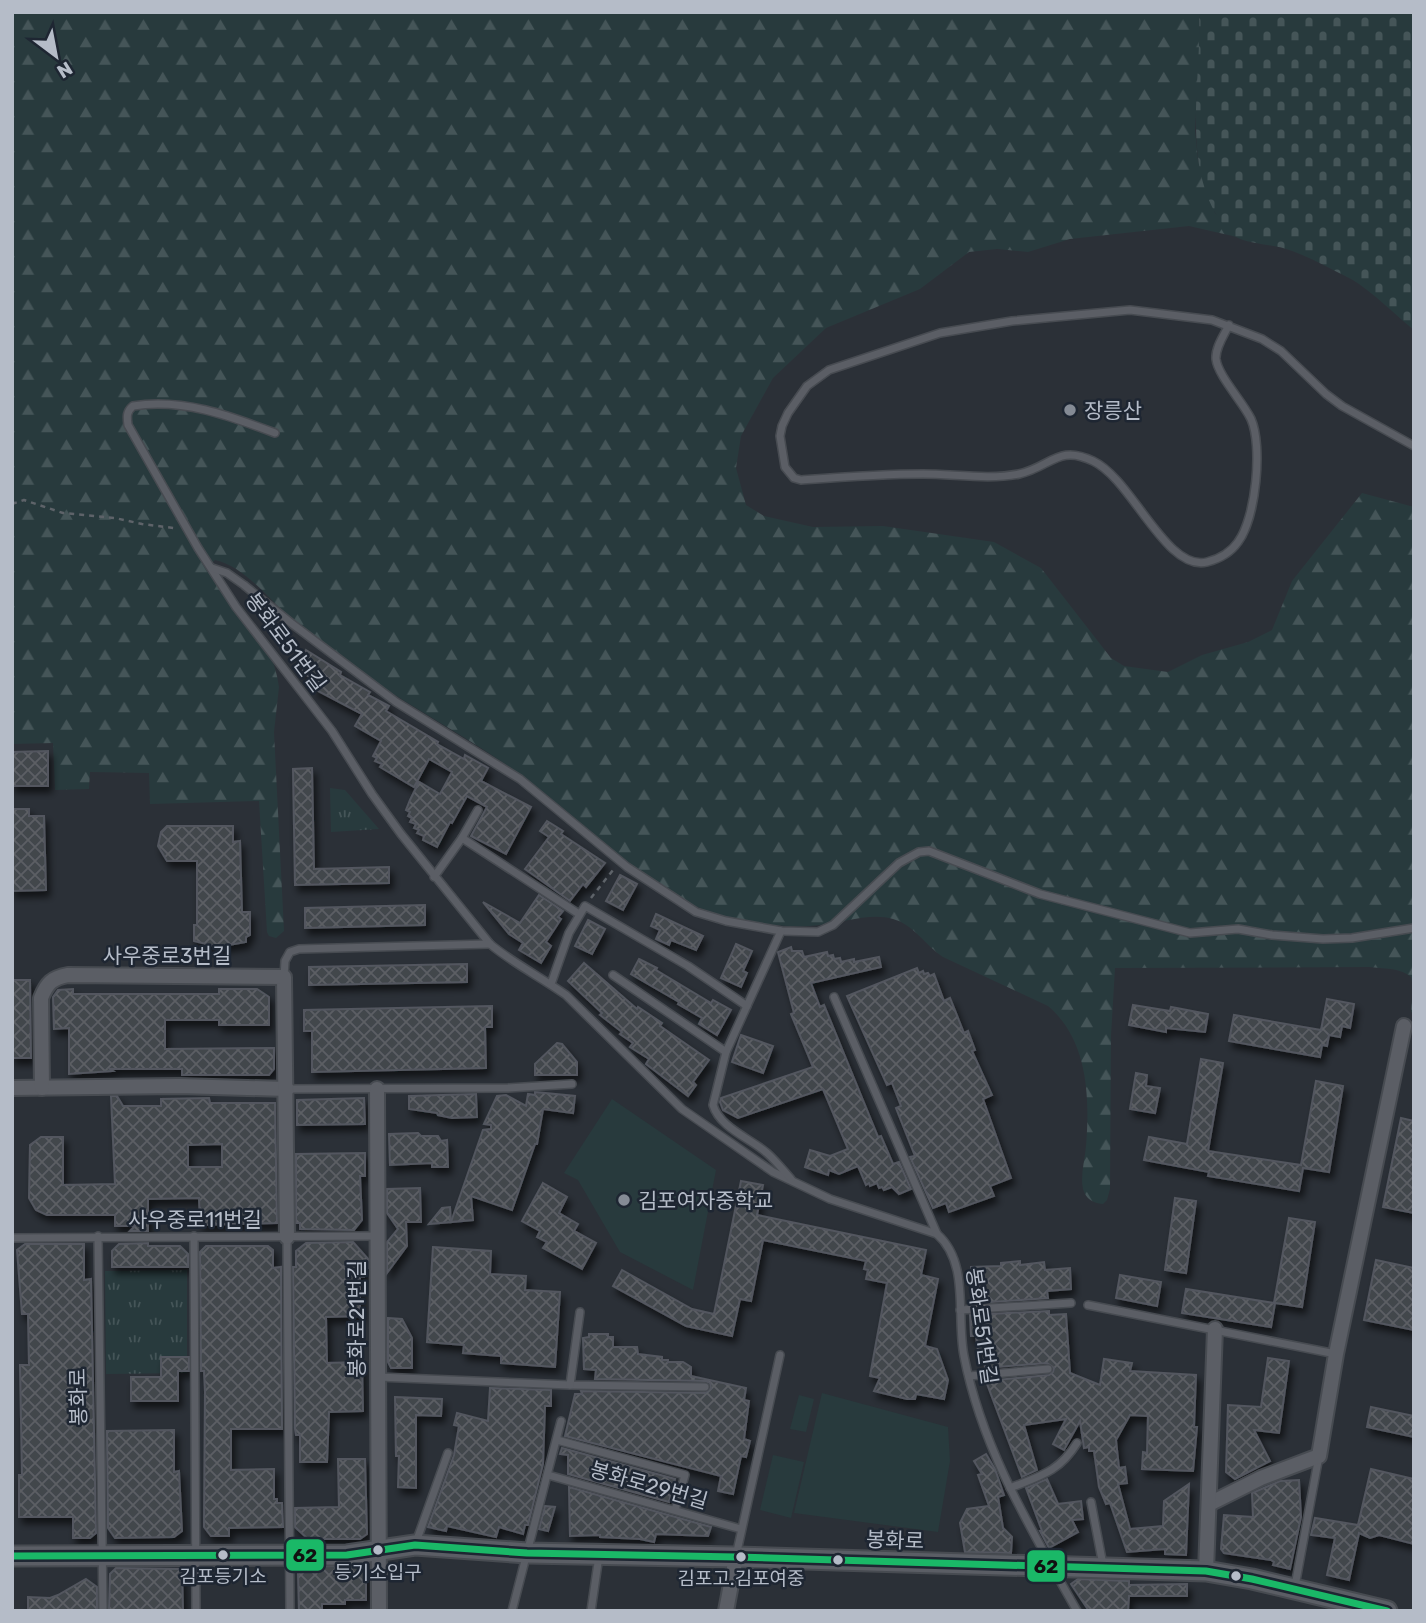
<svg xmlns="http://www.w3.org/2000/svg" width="1426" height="1623" font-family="Rubik,'Noto Sans KR',sans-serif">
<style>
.grass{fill:#283a3d}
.forest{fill:url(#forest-firs)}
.cemetery{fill:url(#cemetery-stones)}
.park{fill:url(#park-tufts)}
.building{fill:url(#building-cross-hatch);stroke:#53575f;stroke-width:2;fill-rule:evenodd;filter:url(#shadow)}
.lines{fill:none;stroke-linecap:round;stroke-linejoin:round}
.service-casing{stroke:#474b51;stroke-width:10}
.minor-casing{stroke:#474b51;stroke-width:18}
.tertiary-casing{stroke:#474b51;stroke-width:23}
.path{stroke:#5e6369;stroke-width:2.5;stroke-dasharray:5 5;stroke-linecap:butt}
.service{stroke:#5b5e65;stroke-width:7}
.minor{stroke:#5b5e65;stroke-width:14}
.tertiary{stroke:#5b5e65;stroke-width:19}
.bus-1-casing{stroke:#1e2632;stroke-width:12}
.bus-1{stroke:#1ab867;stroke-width:7}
.poi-dot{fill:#858b95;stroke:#1e2632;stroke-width:2.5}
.bus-dot{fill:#b5bcc8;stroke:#1e2632;stroke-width:2.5}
.labels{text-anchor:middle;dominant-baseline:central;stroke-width:5;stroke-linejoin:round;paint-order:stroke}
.bus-label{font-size:19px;fill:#b5bcc8;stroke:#1e2632}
.poi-label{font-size:21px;fill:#b5bcc8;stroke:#1e2632;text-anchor:start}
.street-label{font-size:21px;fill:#b5bcc8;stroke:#1e2632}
.line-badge{stroke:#1e2632;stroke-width:2.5}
.pale-badge-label{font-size:19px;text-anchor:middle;font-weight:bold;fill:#111}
</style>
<defs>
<pattern id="forest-firs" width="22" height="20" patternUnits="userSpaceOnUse" patternTransform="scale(1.75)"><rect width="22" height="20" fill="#283a3d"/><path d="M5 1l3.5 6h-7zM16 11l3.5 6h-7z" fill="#455558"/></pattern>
<pattern id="cemetery-stones" width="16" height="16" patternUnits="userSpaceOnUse" patternTransform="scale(1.75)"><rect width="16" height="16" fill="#283a3d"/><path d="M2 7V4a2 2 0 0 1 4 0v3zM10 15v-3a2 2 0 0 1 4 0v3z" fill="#455558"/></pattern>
<pattern id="park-tufts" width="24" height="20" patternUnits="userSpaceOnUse" patternTransform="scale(1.75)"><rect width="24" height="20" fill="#283a3d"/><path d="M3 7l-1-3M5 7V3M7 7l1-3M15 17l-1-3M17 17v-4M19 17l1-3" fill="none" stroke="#455558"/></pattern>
<pattern id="building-cross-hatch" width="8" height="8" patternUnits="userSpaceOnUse" patternTransform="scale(1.75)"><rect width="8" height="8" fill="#42464c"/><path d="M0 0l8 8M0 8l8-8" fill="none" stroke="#5b5f64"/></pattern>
<filter id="shadow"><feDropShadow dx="3.5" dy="6" stdDeviation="3.5" flood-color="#0009"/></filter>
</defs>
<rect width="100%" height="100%" fill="#2b3037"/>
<g class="grass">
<polygon points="612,1099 716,1170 693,1290 620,1252 578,1180 564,1173"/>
<polygon points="822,1393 948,1427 950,1461 938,1532 794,1513"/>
<polygon points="799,1395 814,1399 806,1432 790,1429"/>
<polygon points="773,1455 804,1462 791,1518 760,1510"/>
</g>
<path class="forest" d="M12,12H1199L1200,41L1195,130L1198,160L1215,213L1237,237L1189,226L1070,239L1028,252L997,249L969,252L920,289L826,328L773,378L741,436L736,468L746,505L764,516L813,527L883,526L994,542L1041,568L1111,658L1124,666L1168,672L1202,655L1248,642L1272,630L1292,581L1362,493L1414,507V1013L1411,1012L1413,987L1411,977C1399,967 1383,969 1369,967L1115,968L1111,1036L1110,1189L1107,1200L1103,1204C1093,1203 1086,1199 1083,1189C1080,1175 1085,1160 1086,1146C1090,1097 1088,1040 1048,1006L943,957C926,946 913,924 893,919C871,912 842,923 820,925C780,930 716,919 681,899C623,865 576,815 522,776C465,734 401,703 344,660C326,646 307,633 290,618C268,598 245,567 215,560L210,565L263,646L274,665L277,676L279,687L274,732L284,931L276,938L269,936L267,932L259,801L150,804L149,773L90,772L89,789L55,790L53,743L12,744Z"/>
<path class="cemetery" d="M1199,12H1414V330C1395,315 1368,287 1347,277C1327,267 1304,254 1283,248C1271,245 1246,243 1236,237C1213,221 1201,184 1198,157C1192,108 1201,61 1199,12Z"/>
<g class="park">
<polygon points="330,788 345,790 379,829 331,832"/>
<polygon points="187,1270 187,1373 106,1374 105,1271"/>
</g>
<g class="building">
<polygon points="306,650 341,672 340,675 370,692 368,695 389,706 386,711 438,742 437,744 464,759 465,755 488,768 481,781 531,807 506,854 471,836 487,807 467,796 452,823 450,822 437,847 423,840 424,836 417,833 419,830 414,828 416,824 410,822 412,818 408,816 410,812 406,810 410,800 419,782 440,794 452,772 429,759 414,787 380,767 382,764 375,761 377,758 373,756 381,741 355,726 362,714 314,689 318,683 302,672 306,666 299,661"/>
<polygon points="48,751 48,786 12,786 12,752"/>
<polygon points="312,768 314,869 389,867 389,883 295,885 293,769"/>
<polygon points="12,809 29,809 29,816 44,816 46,890 12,891"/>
<polygon points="547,821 563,831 561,834 605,863 586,887 583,884 570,901 525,869 549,837 540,831"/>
<polygon points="167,826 233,826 233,842 240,841 242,912 250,912 250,935 246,937 246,942 218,947 194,941 194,925 197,925 197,861 167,861 158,846 161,832"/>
<polygon points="620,875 637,884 623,910 606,901"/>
<polygon points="539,895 563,911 558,917 561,919 546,942 551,946 541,963 519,950 523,943 509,934 483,902 520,923"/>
<polygon points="425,905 425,925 305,928 305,908"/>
<polygon points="656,914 703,936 696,950 671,940 669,945 656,939 660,930 651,926"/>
<polygon points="588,920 605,929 592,954 575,946"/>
<polygon points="736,944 752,951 743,971 747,973 741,987 721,978"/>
<polygon points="791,947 792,951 802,951 804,957 827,952 828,956 833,955 834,959 840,958 841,962 854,959 854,962 879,957 881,967 811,983 820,1007 824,1005 878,1137 881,1136 893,1164 899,1162 911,1189 899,1194 892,1187 884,1190 882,1187 879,1188 877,1183 870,1186 869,1183 866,1185 858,1166 839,1174 829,1170 828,1175 805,1167 810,1150 830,1156 848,1149 823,1089 738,1118 723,1110 720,1102 721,1098 813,1067 791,1014 794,1013 778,952"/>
<polygon points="639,959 657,968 656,970 711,1003 713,1000 731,1010 717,1035 699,1024 702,1018 678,1004 679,1002 631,974"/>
<polygon points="584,963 637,1009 638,1007 662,1023 660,1026 709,1060 693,1082 696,1085 688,1096 646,1064 649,1059 630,1047 633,1043 620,1034 622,1032 600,1015 602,1013 568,981"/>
<polygon points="467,964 467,982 309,985 309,967"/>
<polygon points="917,968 919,973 923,971 924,974 928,973 930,976 934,974 944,1001 950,998 964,1033 968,1031 975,1050 972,1051 992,1095 983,1099 1011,1178 990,1186 994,1196 949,1212 946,1203 933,1208 910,1157 915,1156 896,1108 901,1106 892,1083 887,1085 847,996"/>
<polygon points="12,980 30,980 31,1058 12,1058"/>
<polygon points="73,989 73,994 219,994 219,989 257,989 269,997 269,1025 219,1025 219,1020 165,1020 165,1049 274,1048 274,1069 269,1075 182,1075 182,1069 110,1069 113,1071 69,1074 69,1028 54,1029 53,997 58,990"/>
<polygon points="1327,999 1354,1004 1350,1028 1342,1026 1340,1037 1329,1035 1327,1046 1322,1045 1320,1057 1229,1041 1234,1015 1321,1030"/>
<polygon points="1133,1005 1170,1011 1171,1007 1208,1014 1205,1032 1166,1028 1166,1032 1129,1025"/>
<polygon points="492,1006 492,1027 485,1027 486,1068 312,1072 312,1031 304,1031 304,1010"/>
<polygon points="741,1035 773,1046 763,1073 732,1062"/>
<polygon points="557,1043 562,1044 577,1062 577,1075 535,1075 535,1064"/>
<polygon points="1201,1059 1223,1063 1208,1151 1301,1165 1316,1081 1343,1086 1329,1172 1303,1168 1299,1191 1208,1176 1209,1172 1144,1160 1149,1137 1187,1144"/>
<polygon points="1136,1073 1147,1075 1146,1086 1160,1088 1155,1113 1130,1109"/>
<polygon points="535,1092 575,1096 573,1113 543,1109 537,1144 535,1144 512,1210 471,1196 473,1220 451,1222 483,1130 491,1129 491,1125 484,1124 497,1096 506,1095 526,1106 528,1094 535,1095"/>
<polygon points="476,1094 477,1117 452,1118 438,1115 437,1113 409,1109 409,1096"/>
<path d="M111,1096H117L123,1106H161V1099L209,1098L210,1103H275L277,1223L200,1225L199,1198L148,1199V1231H130L135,1226H115V1215H47L36,1210L29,1198L30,1145L41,1137H63V1185L115,1184ZM222,1144V1167H188V1145Z"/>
<polygon points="364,1098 365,1124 297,1125 297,1100"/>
<polygon points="1401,1118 1414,1121 1414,1213 1383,1207"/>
<polygon points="418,1133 421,1136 438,1136 441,1141 447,1140 448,1167 432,1167 432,1163 390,1165 389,1134"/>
<polygon points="365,1153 365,1176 360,1176 362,1220 354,1230 300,1229 300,1223 296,1223 296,1154"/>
<polygon points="741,1181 763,1185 757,1215 926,1250 921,1275 938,1279 925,1346 937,1349 948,1380 944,1399 916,1394 915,1399 907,1399 874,1391 880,1378 870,1376 887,1283 866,1279 868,1270 864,1269 866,1261 763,1240 751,1301 740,1299 732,1336 686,1326 613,1286 622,1270 692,1309 714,1314"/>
<polygon points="543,1183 567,1197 559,1213 578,1224 574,1231 596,1243 582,1269 543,1248 547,1242 537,1237 540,1231 522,1221"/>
<polygon points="420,1188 421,1222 406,1222 407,1246 387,1273 387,1242 398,1229 387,1213 387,1189"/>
<polygon points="1175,1198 1196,1201 1186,1273 1165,1270"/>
<polygon points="450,1207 451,1222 429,1224 442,1208"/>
<polygon points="1289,1218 1315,1222 1302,1307 1275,1303 1271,1327 1182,1313 1186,1289 1274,1303"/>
<polygon points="353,1242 368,1259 368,1268 364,1268 364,1277 360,1277 360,1316 326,1317 327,1363 362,1362 363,1411 329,1412 327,1462 300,1462 300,1435 296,1435 295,1429 293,1267 296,1267 296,1251 306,1243"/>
<polygon points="148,1243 148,1246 180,1246 188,1254 188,1267 112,1267 112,1251 119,1244"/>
<polygon points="25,1244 84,1244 84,1280 91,1279 96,1533 90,1538 73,1538 73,1517 19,1517 19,1475 22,1475 20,1365 29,1365 28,1314 22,1314 17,1250"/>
<polygon points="206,1246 268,1246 273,1250 273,1268 281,1267 282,1429 231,1429 231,1470 274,1469 274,1499 277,1499 277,1503 282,1503 283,1527 229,1528 229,1536 211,1536 204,1527 205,1391 204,1371 201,1371 200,1252"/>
<polygon points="433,1247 491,1251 490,1274 526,1276 525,1290 560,1292 555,1367 501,1363 501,1356 463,1353 464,1345 427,1342"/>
<polygon points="1376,1260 1414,1268 1414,1330 1364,1320"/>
<polygon points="1020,1261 1020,1265 1044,1262 1045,1270 1070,1268 1071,1289 1047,1291 1048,1298 978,1303 977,1283 972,1283 971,1267 1001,1266 1001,1263"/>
<polygon points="1120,1275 1161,1282 1157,1306 1116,1298"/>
<polygon points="1049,1311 1049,1315 1066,1314 1070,1373 1100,1385 1104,1359 1132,1363 1130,1371 1196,1375 1194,1427 1197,1427 1193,1471 1142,1469 1143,1452 1147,1453 1148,1416 1130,1415 1116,1440 1119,1468 1125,1467 1127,1483 1118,1484 1130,1529 1163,1526 1164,1501 1189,1484 1186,1555 1165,1554 1165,1549 1127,1552 1110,1503 1106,1504 1099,1487 1094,1451 1089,1451 1089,1447 1084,1448 1080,1421 1064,1450 1053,1444 1066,1419 1024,1425 1037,1470 1022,1477 986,1381 1049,1375 1053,1372 1054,1368 1047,1363 985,1368 983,1350 978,1350 976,1336 971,1336 970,1315"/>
<polygon points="388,1318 402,1319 412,1338 412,1368 391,1368 388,1362"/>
<polygon points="589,1334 608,1334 608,1337 613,1337 613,1347 637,1347 638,1354 662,1357 662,1360 668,1360 668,1362 683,1362 691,1367 691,1376 746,1388 744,1400 749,1401 744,1439 750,1441 746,1457 741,1456 733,1494 718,1491 721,1476 565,1436 575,1394 582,1394 581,1391 705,1393 711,1388 710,1383 705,1381 595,1379 596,1370 584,1369 583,1338 589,1337"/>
<polygon points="161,1357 189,1357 189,1371 178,1371 178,1401 131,1401 131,1377 161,1377"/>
<polygon points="1268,1358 1289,1361 1279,1433 1254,1430 1270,1461 1235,1479 1226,1472 1228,1405 1261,1407"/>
<polygon points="490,1388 551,1390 551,1406 545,1406 543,1464 528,1525 525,1525 523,1534 499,1527 496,1537 447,1526 446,1531 428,1527 454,1455 459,1426 454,1425 457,1413 488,1421"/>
<polygon points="395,1397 442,1399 441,1416 416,1415 416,1488 398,1487 399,1456 396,1456"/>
<polygon points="1371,1407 1414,1416 1414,1437 1367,1427"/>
<polygon points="174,1430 174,1472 179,1471 182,1531 174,1537 115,1538 108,1528 107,1431"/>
<polygon points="562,1448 675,1479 669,1502 568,1474 568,1455 560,1454"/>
<polygon points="986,1454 995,1469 1004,1495 998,1497 1003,1528 1012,1537 1011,1553 965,1552 960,1523 967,1509 989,1506 978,1475 982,1474 974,1461"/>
<polygon points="338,1459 365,1459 367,1534 360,1539 308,1539 295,1527 295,1508 339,1507"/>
<polygon points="1371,1469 1414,1479 1414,1544 1379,1535 1370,1538 1359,1533 1349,1580 1327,1575 1335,1538 1311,1535 1315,1518 1358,1525"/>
<polygon points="1047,1479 1058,1504 1081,1501 1083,1519 1072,1520 1078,1532 1049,1548 1040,1531 1042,1531 1026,1488"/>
<polygon points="1299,1480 1301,1517 1290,1569 1273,1565 1274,1562 1271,1560 1224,1553 1221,1549 1224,1515 1253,1517 1252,1493 1280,1481"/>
<polygon points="569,1487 711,1527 708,1536 656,1534 654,1542 640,1539 600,1537 600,1535 570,1536"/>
<polygon points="545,1506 555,1507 548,1531 539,1529"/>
<polygon points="362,1565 366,1571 366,1600 345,1600 345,1604 322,1604 322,1611 299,1611 298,1573 305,1567"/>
<polygon points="116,1568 182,1569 183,1611 109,1611 110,1574"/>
<polygon points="86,1579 97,1587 97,1611 28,1611 28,1597 50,1598 58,1595"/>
<polygon points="1078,1579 1129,1581 1129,1585 1187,1584 1187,1596 1129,1596 1128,1611 1089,1611 1071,1584"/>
</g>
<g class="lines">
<defs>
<g id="service">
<path d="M1229,325C1224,335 1215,348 1216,359C1218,376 1243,402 1251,419C1263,446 1256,518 1238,542C1231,552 1219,559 1207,562C1166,572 1132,479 1093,461C1058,444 1051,467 1019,474C989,480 954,474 923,474C882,474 842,477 801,480L794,478L785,467L780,436L782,426L788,413L807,386L829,370L940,333L1012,321L1130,310L1212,320L1262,339L1281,351L1326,394L1342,406L1414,446"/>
<path d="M275,433C230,416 183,398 133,406C126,412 127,417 128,425L198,548L236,607L332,731L372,794L401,834L490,944C514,964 541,977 566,995L682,1109L773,1172L830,1199L937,1234C970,1263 956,1316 964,1356C982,1449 1031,1529 1077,1611"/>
<polyline points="212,568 227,573 244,585 291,623 396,702 520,779 627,867 696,912 726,921 781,931 818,932 833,925 899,863 919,852 929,851 1040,894 1190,933 1238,929 1272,935 1323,939 1352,938 1414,928"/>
<polyline points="462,838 579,914"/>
<polyline points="434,877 462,838 478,810"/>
<path d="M781,931L726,1052L713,1105C720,1128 750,1138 767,1153C776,1161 783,1170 791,1179"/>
<polyline points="613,975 726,1052"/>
<polyline points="284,977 285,961 290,952 299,949 490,944"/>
<polyline points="551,984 569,933 585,906 688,966 747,1006"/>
<polyline points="834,997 937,1234"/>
<polyline points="288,1089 508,1088 572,1084"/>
<polyline points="98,1236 103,1611"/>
<polyline points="194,1236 196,1611"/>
<polyline points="287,1237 290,1611"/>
<polyline points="12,1238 377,1236"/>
<polyline points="1088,1305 1336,1354"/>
<polyline points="960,1310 1071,1303"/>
<polyline points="969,1376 1048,1369"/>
<polyline points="378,1377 570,1385 705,1387"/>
<polyline points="570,1385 580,1312"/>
<polyline points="557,1440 685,1475 675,1510"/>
<polyline points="548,1475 741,1529"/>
<path d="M1010,1488C1040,1476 1059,1472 1077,1443"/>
<polyline points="1091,1502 1103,1565"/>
<polyline points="415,1545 448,1453"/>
<polyline points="736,1556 780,1355"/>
<polyline points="1295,1586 1319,1456"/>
<polyline points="512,1611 561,1421"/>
<polyline points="591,1611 599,1556"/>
</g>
<g id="minor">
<polyline points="12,1088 179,1086 287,1089"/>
<path d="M42,1088L41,998C47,983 52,978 68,975L284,977L287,1237"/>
<polyline points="377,1089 379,1611"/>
<polyline points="1209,1504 1261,1478 1319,1456 1336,1354 1404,1026"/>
<polyline points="1206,1571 1215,1329"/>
<polyline points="726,1611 736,1557"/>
</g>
<polyline id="tertiary" points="12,1556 347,1555 415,1545 527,1553 736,1557 1206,1571 1252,1579 1387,1611"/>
</defs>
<use href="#service" class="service-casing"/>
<use href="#minor" class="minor-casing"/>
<use href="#tertiary" class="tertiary-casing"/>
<g class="path">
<polyline points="12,504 24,500 63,513 115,518 142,524 174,528"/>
<polyline points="591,898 613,870"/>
</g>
<use href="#service" class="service"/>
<use href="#minor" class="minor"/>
<use href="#tertiary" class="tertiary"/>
<defs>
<polyline id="bus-1" points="12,1556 347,1555 415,1545 527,1553 736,1557 1206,1571 1252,1579 1387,1611"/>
</defs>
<use href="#bus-1" class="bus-1-casing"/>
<use href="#bus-1" class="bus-1"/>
</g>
<g class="poi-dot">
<circle cx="1070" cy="410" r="7"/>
<circle cx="624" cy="1200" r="7"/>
</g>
<g class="bus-dot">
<circle cx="378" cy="1550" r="6"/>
<circle cx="223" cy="1555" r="6"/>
<circle cx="741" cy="1557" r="6"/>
<circle cx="838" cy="1560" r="6"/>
<circle cx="1236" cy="1576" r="6"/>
</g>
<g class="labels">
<g class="bus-label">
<text x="378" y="1572">등기소입구</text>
<text x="223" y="1576">김포등기소</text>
<text x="741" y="1578">김포고.김포여중</text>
</g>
<g class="poi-label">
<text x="1084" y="410">장릉산</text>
<text x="638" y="1200">김포여자중학교</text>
</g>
<g class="street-label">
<text transform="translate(286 642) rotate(53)">봉화로51번길</text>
<text x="167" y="955">사우중로3번길</text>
<text x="195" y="1219">사우중로11번길</text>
<text transform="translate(356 1319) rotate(-90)">봉화로21번길</text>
<text transform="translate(982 1326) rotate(82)">봉화로51번길</text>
<text transform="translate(78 1397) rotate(-91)">봉화로</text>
<text transform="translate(649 1485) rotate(16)">봉화로29번길</text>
<text transform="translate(895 1540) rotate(2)">봉화로</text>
</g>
</g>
<g class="line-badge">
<rect x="285" y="1538" width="40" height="34" rx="7" fill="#1ab867"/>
<rect x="1026" y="1549" width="40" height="34" rx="7" fill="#1ab867"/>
</g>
<g class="pale-badge-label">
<text x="305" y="1562">62</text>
<text x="1046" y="1573">62</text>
</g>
<rect width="1426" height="1623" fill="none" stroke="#b5bcc8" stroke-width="28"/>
<g transform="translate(56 56) rotate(148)" stroke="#1e2632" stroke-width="5" paint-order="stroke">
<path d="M0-5L12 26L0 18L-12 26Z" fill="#b5bcc8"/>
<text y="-10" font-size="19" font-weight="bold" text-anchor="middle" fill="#b5bcc8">N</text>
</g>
</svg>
